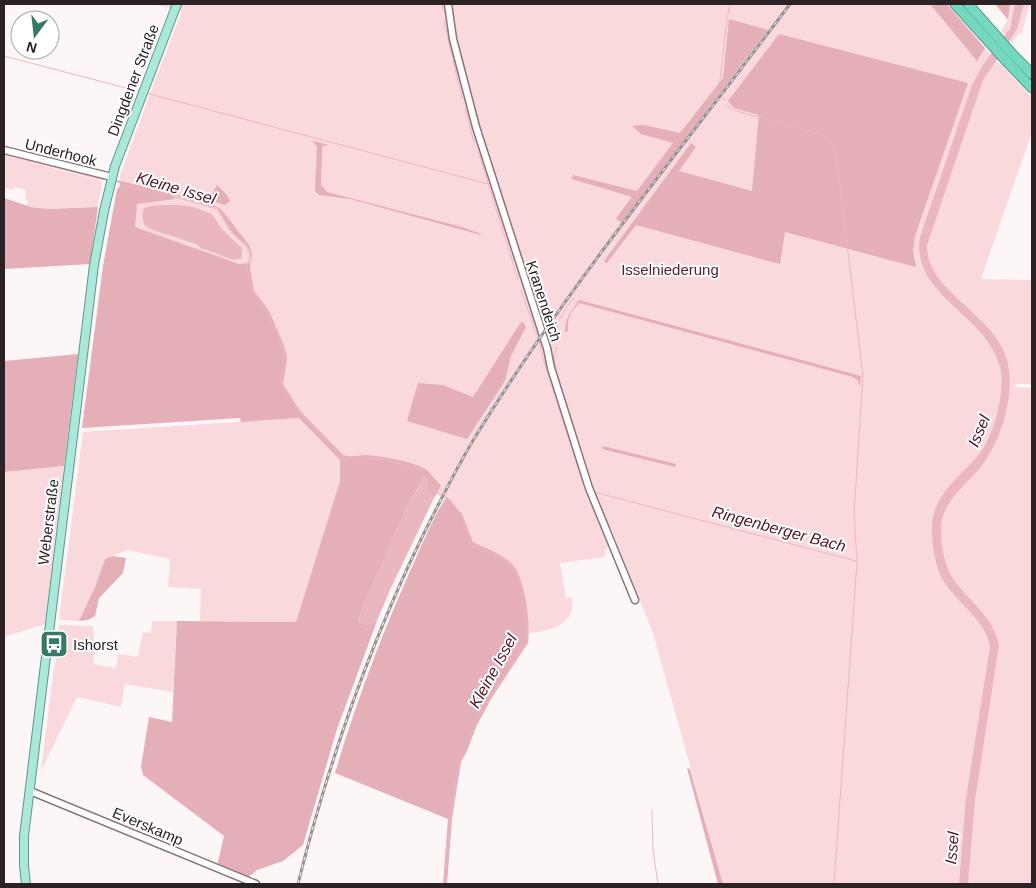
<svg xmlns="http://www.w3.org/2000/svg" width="1036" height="888" font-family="Helvetica,sans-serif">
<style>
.green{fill:#fad9dd;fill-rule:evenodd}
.forest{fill:#e4afb7;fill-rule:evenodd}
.water{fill:#ebb7be}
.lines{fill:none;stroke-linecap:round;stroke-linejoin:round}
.stream{stroke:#ebb7be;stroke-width:1}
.minor-casing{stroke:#8c7477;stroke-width:9}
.major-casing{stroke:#5b9889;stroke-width:10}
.highway-casing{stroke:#5b9889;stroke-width:11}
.minor{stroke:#fff;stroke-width:6}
.major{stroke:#ace8d9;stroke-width:8}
.highway{stroke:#75d8c0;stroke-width:9}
.rail-casing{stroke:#989092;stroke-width:3}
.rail{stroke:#fff;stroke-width:1;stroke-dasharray:4;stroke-linecap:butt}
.labels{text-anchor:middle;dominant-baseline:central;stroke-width:4;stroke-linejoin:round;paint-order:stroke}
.street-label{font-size:15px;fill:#2c2224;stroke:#fff}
.park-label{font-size:15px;fill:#5b1d2c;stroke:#fff}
.poi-label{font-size:15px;fill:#2c2224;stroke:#fff;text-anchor:start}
.water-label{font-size:16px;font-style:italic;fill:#531525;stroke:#fff}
</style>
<rect width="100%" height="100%" fill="#fcf6f7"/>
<g class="green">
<path d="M154,4H931L977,60L985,48L991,55L982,66L988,71L996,60L1032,97V132L981,279L1032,280V384H1015V387L1032,388V884H723L653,633L611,528L602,529L609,544L605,552V557L560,563L566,598H572C572,601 573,606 572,610C567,627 544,632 529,633L521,580L473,545L450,502L435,493L340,459V481L296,622L200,621L201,589L168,587L170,559L127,550L105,559L95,587L79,621L59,620L83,432L300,418L334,454L279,386L239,264L135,227L136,204L170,199L121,186L120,176L150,93L182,11ZM212,214L222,229L239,245L243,255L241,259L233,260L200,248L198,245L166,235Z"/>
<path d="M1010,4H1015C1013,16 1012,25 1005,35L1001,31L1008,20Z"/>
<polygon points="1024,4 1030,4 1021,35 1019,33 1012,43 1010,41 1017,30"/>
<polygon points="4,155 102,181 98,207 49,209 27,206 28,201 25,200 26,190 14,187 13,190 7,188 5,190 4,190"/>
<polygon points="64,466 45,624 4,637 4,472"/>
<polygon points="152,621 177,621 173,692 125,684 121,707 77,697 41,771 53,675 57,654 59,625 93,626 95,651 93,664 116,668 118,654 138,657 143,632 151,633"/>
</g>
<g class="forest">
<polygon points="930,4 947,4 985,48 977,61"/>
<polygon points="995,4 1010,4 1008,20"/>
<polygon points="729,19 768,30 621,223 616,218 632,197 572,179 573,175 637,191 673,143 641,134 632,126 644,125 680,133 723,78"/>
<polygon points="779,34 968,83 915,236 913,251 916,267 785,232 780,264 636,225 606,264 604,261 691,143 696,147 679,171 752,191 759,115 734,108 728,101"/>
<polygon points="310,140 329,145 323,146 322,148 321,185 327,192 462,227 481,234 481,235 350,199 319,195 316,192 315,189 317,147 314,142"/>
<path d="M117,180L209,203L221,209L249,245L252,254L250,268L254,291L269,311L283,343L287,358L283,384L300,411L343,455C350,458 358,455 366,455C380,456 418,462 428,471C432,476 437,481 441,486L434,498L428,490L427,478L423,477L421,484L407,506L360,615L358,621C366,626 370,625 377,621L337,729L303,845L283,861L257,870L247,878L217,866L224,836L143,775L141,767L149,717L172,722L177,621L296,622L340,481V460L299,418L241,422L240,418L82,428L103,266L117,189L120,186V183L116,182ZM173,195L217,208C222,215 226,223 230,229C240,244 253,242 250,263L239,264L231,261L135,227L137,204L175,199Z"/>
<polygon points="217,185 227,195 230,201 225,205 209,200"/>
<polygon points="4,198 31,207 49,209 98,207 90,264 4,269"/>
<path d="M579,300L861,376L860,387L858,381L853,377L579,303C570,313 567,318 568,331L565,332C565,318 571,311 579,300Z"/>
<polygon points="521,322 523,322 526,327 511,356 505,381 467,439 407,421 418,383 443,385 473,397"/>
<polygon points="78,354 64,466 4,472 4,361"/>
<polygon points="603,446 676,464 675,467 602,449"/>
<path d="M447,497L462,514L473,542C486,548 501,554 511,563C525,575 531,625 528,643L491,699L476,727L467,751L461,762L452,819L447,884H443L448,819L335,773C357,699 384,628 416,558C423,542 437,509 447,497Z"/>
<polygon points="113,556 126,558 123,573 99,598 95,616 88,620 79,621 95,587 105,559"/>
<polygon points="687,768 690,769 723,884 718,884"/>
</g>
<g class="water">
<path d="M1015,4H1024L1017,30L983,80L927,245C927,294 994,312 1007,360C1016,395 1001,443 978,470C963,488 941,503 941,529C941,546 944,566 954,580C969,602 994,617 999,645L975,800L968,884H959L966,798L990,647C986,619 956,603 943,580C937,570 935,558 933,547C932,537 931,526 933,517C938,492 962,474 977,457C994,437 1006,392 1000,367C986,313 911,296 920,237L972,85L982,66L1010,28Z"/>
<path d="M181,205L193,207L212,214L222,229L242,248V257L241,259L233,260L200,248L198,245L153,230C147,227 143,226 143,219C142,215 142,210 145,208C151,204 174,205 181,205Z"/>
<polygon points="423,477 427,478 428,490 434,498 390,590 377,621 370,625 360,624 358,622 365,599 407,506 421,485"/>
</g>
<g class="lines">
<g class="stream">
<polyline points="442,4 443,10"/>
<polyline points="444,21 462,98"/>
<polyline points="4,56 126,88 135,88 140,90"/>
<polyline points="718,85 720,81 727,19 730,4"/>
<polyline points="146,93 488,184"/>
<polyline points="723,97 724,100"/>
<path d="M726,105L733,110L820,134C829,139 833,143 836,153L863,376L854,513L857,561L834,884"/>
<polyline points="465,108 474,142"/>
<polyline points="478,151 518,279"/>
<polyline points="4,154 104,180"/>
<polyline points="120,184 182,199 217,209 231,232 247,247 250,254 247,269 252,292 267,312 281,343 284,358 281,385 298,412 344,459 365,457 387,460 420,469 427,473 435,491 451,501 461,515 472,544 490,552 510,565 515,570 520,581 528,636 526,642 490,697 474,726 466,750 459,761 450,820 445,884"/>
<polyline points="521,290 539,341 544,362 584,486 588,490"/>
<polyline points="545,312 549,316"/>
<polyline points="554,319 558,323"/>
<path d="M554,338C558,333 557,329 558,323C561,314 568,306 574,298"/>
<polyline points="557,347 554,357 555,366 591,484"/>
<polyline points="594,492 856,561"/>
<polyline points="652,810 653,850 658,884"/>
</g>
<defs>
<g id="minor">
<polyline points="448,4 453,39 476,127 547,348 551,368 589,488 635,600"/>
<polyline points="4,150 112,177"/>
<polyline points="30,791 256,884"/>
</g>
<polyline id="major" points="26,884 24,866 24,836 94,265 104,211 115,166 177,4"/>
<g id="highway">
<polyline points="955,4 1008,63 1032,88"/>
<polyline points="968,4 1013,55 1032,74"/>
</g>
</defs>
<use href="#minor" class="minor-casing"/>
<use href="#major" class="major-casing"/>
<use href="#highway" class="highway-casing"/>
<use href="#minor" class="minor"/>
<use href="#major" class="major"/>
<use href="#highway" class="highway"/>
<defs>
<path id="rail" d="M298,884C328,763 369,646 424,533C441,500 457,466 477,434C570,283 684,146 790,4"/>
</defs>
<use href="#rail" class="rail-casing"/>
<use href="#rail" class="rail"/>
</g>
<defs>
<symbol id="bus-square" viewBox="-11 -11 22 22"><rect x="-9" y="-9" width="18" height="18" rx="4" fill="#377969" stroke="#fff"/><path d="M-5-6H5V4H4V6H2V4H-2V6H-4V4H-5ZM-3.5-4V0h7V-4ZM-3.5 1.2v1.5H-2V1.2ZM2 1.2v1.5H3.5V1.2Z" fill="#fff"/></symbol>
</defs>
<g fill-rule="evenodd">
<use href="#bus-square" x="38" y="628" width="32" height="32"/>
</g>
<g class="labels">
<g class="street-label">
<text transform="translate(133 80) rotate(-69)">Dingdener Straße</text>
<text transform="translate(61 152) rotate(14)">Underhook</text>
<text transform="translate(544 301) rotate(72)">Kranendeich</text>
<text transform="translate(48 522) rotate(-83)">Weberstraße</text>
<text transform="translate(148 826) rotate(23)">Everskamp</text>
</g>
<g class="park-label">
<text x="670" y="269">Isselniederung</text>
</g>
<g class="poi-label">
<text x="73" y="644">Ishorst</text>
</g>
<g class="water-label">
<text transform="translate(176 188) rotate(16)">Kleine Issel</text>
<text transform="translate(979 431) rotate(-67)">Issel</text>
<text transform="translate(779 529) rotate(15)">Ringenberger Bach</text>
<text transform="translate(493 671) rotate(-61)">Kleine Issel</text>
<text transform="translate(952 848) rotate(-85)">Issel</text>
</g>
</g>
<rect width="1036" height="888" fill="none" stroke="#2c2224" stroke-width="10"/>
<g transform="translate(35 35) rotate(195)"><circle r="24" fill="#ffffff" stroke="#aba7a7"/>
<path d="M0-4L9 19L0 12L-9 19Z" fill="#377969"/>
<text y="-8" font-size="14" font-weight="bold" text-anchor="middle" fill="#2c2224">N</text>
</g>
</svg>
